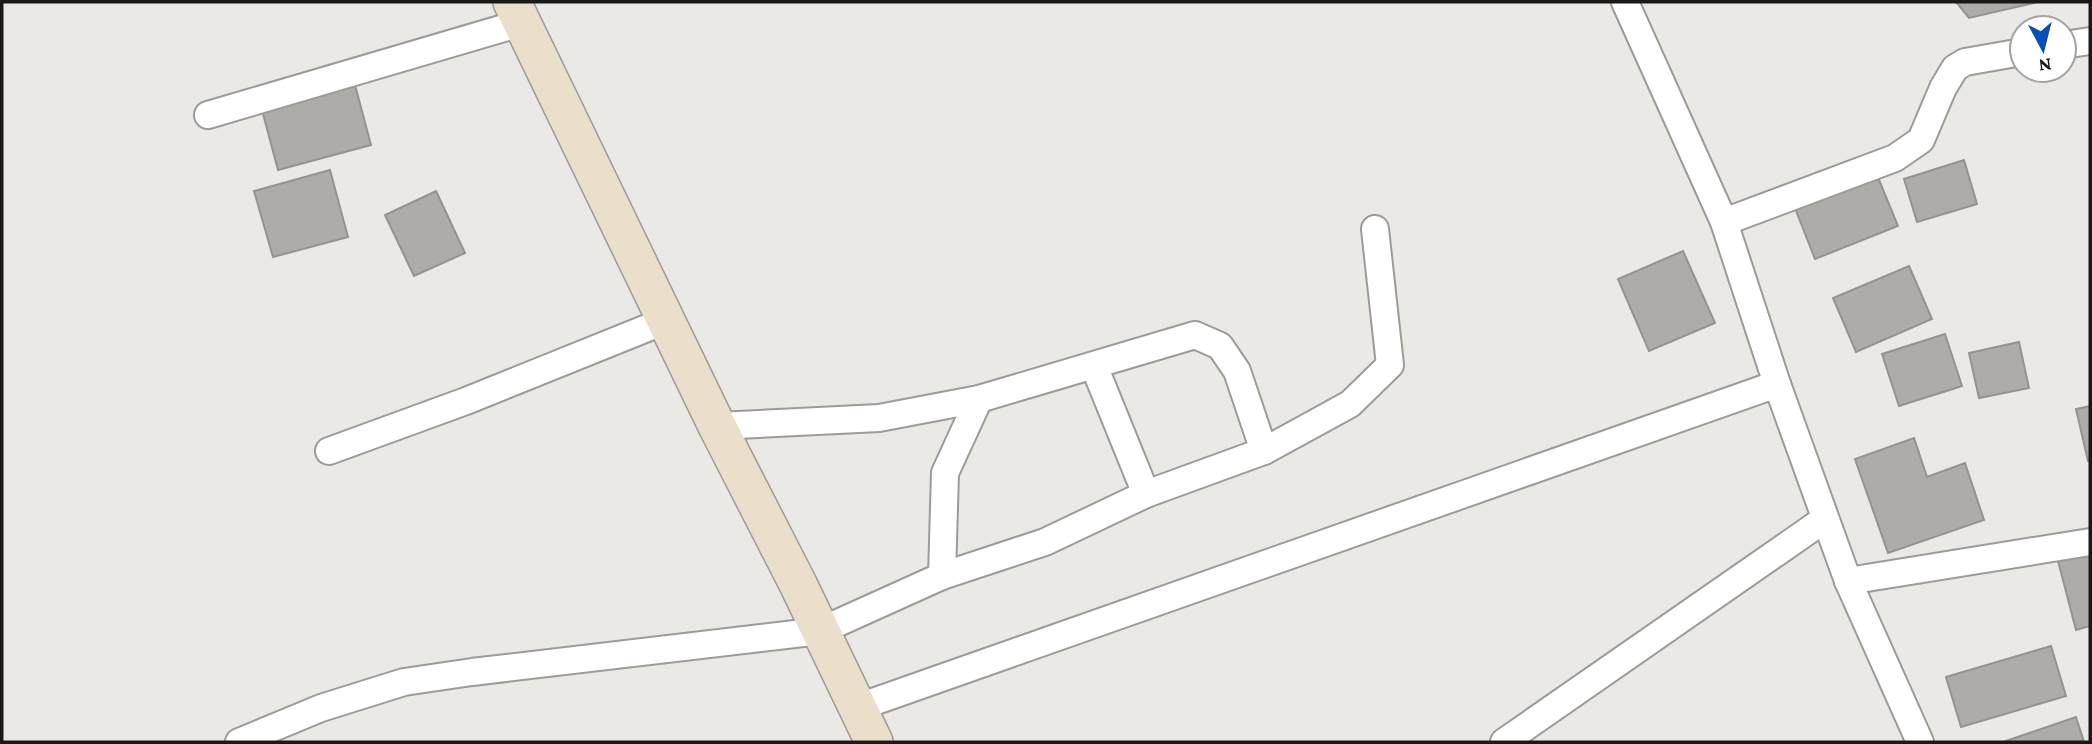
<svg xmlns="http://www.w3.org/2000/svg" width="2092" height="744" font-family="'Crimson Pro',serif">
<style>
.building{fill:#aeaca9;stroke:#949390;stroke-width:2}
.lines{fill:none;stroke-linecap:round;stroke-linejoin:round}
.minor-casing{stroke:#9d9b99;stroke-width:30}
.secondary-casing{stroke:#9d9b99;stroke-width:40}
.minor{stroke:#fff;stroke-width:26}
.secondary{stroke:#e9dfcb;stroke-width:37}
</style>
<rect width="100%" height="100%" fill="#eae9e6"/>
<g class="building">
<polygon points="1956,2 2038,2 1969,18"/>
<polygon points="355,85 371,145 278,170 262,110"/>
<polygon points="1964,160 1977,204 1917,222 1904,179"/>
<polygon points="330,170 348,237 273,257 254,191"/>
<polygon points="1875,170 1898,226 1815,259 1793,203"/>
<polygon points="436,191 465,253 414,276 385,215"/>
<polygon points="1683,251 1715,323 1649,351 1618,279"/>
<polygon points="1909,266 1932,319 1856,352 1833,298"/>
<polygon points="1945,334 1962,386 1899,406 1882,354"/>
<polygon points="2019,342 2029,388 1979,398 1969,353"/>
<polygon points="2090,406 2090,461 2088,461 2076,409"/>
<polygon points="1914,438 1927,477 1965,463 1984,520 1888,553 1855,459"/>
<polygon points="2090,553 2090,626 2076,630 2058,561"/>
<polygon points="2051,646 2066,696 1961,727 1946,677"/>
<polygon points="2076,717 2084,742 2003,742"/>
</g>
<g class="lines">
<defs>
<g id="minor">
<polyline points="1625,2 1724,222 1777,384"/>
<polyline points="2064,45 2090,41"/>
<polyline points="208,115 521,23"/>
<polyline points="1724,222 1895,158 1921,140 1943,88 1955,68 1965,62 2022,52"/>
<polyline points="1094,366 1146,494"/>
<polyline points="717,426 879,418 979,399 1195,335 1220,346 1237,371 1264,451"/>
<polyline points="329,451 466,401 667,320"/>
<polyline points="942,576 945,473 979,399"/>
<polyline points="1848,581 2090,542"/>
<polyline points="856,708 1777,384 1848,581 1920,742"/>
<polyline points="239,742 321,708 404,682 472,672 820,631 942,576 1045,542 1146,494 1264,451 1350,404 1390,365 1375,229"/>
<polyline points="1504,742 1825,519"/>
</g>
<polyline id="secondary" points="512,2 717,426 798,584 874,742"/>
</defs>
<use href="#minor" class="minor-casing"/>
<use href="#secondary" class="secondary-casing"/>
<use href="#minor" class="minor"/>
<use href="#secondary" class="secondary"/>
</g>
<rect width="2092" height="744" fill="none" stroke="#1a1918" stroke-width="7"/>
<g transform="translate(2043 49) rotate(173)"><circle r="33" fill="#ffffff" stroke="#a3a3a3" stroke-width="2"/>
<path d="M0-5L12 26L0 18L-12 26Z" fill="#054fb9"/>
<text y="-10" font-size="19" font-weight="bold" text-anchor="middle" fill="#1a1918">N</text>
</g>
</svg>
